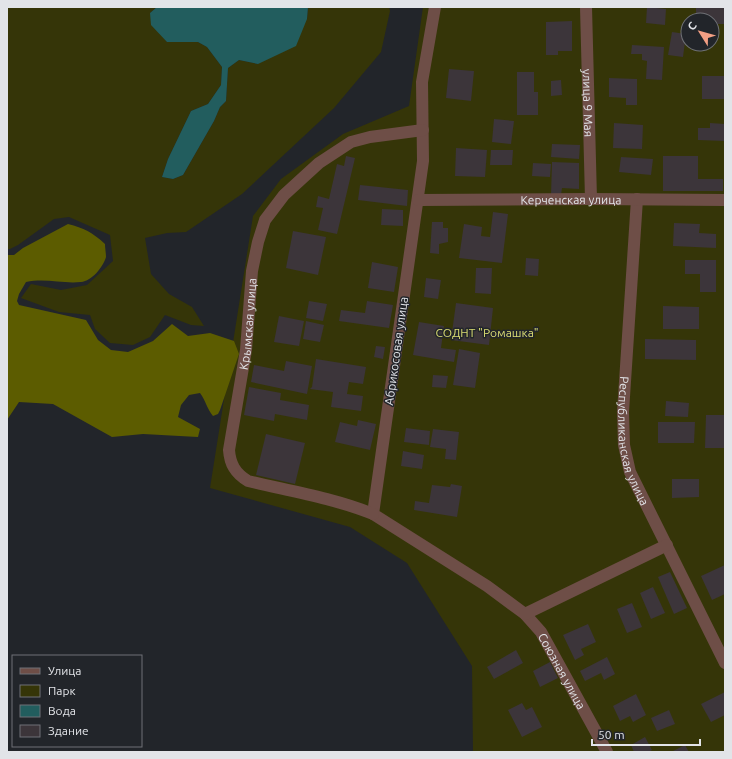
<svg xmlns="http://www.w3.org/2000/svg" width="732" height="759" font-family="Ubuntu,sans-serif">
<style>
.green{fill:#353508;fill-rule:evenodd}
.forest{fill:#5c5c00}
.water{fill:#225d5e}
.building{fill:#3c353a}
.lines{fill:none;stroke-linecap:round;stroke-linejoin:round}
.minor{stroke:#6e4e47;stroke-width:12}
.labels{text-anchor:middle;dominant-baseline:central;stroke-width:3;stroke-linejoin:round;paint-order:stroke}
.street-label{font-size:12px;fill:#e2e4e8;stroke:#22252a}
.park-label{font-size:12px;fill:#dbdd73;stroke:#22252a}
</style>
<rect width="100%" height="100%" fill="#22252a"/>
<g class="green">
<polygon points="7,7 157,7 150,13 167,42 198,42 207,47 222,67 221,85 208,104 191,111 168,159 162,177 173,179 183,175 214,121 220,107 226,101 228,68 239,60 258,64 307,19 308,7 389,7 390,11 381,52 334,108 242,194 186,232 167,233 145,238 151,274 169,294 192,307 204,326 191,325 165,315 150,337 133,345 110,343 95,329 90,315 59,312 21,298 31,284 61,290 87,285 113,261 110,235 69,217 54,219 18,245 10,249 7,249"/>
<path d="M423,7H725V752H473L472,666L407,563L350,527L210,488L253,216L281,179L343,134L409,106ZM688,20H712V44H688Z"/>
</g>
<path class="forest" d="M68,224C84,228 92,232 105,244C105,248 106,253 106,257C103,267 92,281 81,282C63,284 46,278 26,282L19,294L17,301L19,305L86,320L98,340L111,350L128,352L153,341L172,324L188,336L210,333L234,341L239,354L220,410L218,414L213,416C207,409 206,401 200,393L189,395L181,405L178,417L200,429L198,437L143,434L112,437L53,404L19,402L7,420V255H14L23,248Z"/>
<polygon class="water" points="157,7 308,7 307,19 296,46 258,64 239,60 228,68 226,101 220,107 214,121 183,175 173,179 162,177 168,159 191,111 208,104 221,85 222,67 207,47 198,42 167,42 151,25 150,13"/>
<g class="building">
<polygon points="647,7 666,9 665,25 646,23"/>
<polygon points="696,7 725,7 725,24 712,24 712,20 696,20"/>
<polygon points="572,21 572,51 558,51 558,55 546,55 546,22"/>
<polygon points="672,32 686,34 683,57 668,55"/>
<polygon points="632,45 664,47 662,80 646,79 647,61 642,60 642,54 631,54"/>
<polygon points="449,69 474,71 471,101 446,98"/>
<polygon points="517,72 534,72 534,92 538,92 538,115 517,115"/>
<rect x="702" y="76" width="23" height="23"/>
<polygon points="609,78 637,79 637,105 626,105 626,98 609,97"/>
<polygon points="561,80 562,95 551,96 551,81"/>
<polygon points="494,119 514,121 511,144 492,142"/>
<polygon points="614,123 643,125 642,149 613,148"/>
<polygon points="710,123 725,124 725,141 698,140 698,128 710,128"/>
<polygon points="552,144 580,145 579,159 551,157"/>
<polygon points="456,148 487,150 485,177 455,176"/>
<polygon points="491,150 513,150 512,165 490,165"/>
<polygon points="346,156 355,158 337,234 318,230 323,208 316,207 318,196 329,199 337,164 344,166"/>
<polygon points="663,156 698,156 698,179 723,179 723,191 663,191"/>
<polygon points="621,157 653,159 651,175 619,172"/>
<polygon points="552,162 579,163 579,189 562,188 561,195 551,195"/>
<polygon points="533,163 551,164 550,177 532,176"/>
<polygon points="360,185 408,190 407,206 358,200"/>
<polygon points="382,209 403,210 403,226 381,225"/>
<polygon points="493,212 508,214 502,263 459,258 464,224 482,227 481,236 490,237"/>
<polygon points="432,222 443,222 443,228 448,228 448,242 439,244 439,254 430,253"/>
<polygon points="674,223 700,224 699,233 716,234 716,248 673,246"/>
<polygon points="293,231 326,237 318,275 286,268"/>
<polygon points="526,258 539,259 538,276 525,275"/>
<polygon points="685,260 716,260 716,292 700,292 700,274 685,274"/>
<polygon points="372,262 398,267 394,292 368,288"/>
<polygon points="476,268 492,268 491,294 475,293"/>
<polygon points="426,278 441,280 438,299 424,297"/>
<polygon points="309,301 327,304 323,321 306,318"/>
<polygon points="367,301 393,305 389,328 339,321 341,310 365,313"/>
<polygon points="456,303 493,308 489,345 451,340"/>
<polygon points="663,306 699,307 699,329 663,329"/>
<polygon points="279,316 304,321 299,346 274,342"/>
<polygon points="306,321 324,325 320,342 303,339"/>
<polygon points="419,322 444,326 441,348 456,350 454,362 413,355"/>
<polygon points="645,339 696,340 696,360 645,359"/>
<polygon points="376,346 385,347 383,359 374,357"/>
<polygon points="459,349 480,353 475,388 453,385"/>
<polygon points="316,359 366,367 363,384 349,382 347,394 363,396 361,411 331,407 333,392 310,389 312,387"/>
<polygon points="286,361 312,366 307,394 251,382 254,365 284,371"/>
<polygon points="433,375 448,376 446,388 432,387"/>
<polygon points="249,387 281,393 280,400 309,405 307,420 275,414 274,421 244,415"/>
<polygon points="666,401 689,403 688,417 665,416"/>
<polygon points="706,415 725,415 725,448 705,448"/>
<polygon points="358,420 376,424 370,450 335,442 340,422 357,426"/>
<polygon points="658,422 695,422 694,443 658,443"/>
<polygon points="406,428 430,431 429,445 404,442"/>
<polygon points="433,429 459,432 456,460 445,459 446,449 430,447"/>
<polygon points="266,434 305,443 295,484 256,475"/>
<polygon points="403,451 424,455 422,469 401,466"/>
<polygon points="672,479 699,479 699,497 672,498"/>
<polygon points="451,484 462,486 457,517 414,510 415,501 429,503 432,485 450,487"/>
<polygon points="725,565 725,594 712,600 701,576"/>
<polygon points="670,572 687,608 674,614 658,577"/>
<polygon points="653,587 665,613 651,619 640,593"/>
<polygon points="632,603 642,627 627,633 617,609"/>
<polygon points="588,624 596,642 581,649 584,655 575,660 563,635"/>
<polygon points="516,650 523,663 494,679 487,667"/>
<polygon points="607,657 615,674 604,680 601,673 585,681 580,671"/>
<polygon points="550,662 558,678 540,687 533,671"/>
<polygon points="725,692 725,715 711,722 701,704"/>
<polygon points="636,694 646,715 633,722 630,716 620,721 613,706"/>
<polygon points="522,703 526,710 532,707 542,727 522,737 508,710"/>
<polygon points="669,710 675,724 657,731 651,718"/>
<polygon points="645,737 652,750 648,752 634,752 631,745"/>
<polygon points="685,745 689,752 671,752"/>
</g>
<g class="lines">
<g class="minor">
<path id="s1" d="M435,7L422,82L423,161L373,514L487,586L525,614L541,632L607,752"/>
<path id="s2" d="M586,7L591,199"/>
<path id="s3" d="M637,199L623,412L624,445L630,472L725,663"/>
<path id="s4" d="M418,200L591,199L725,200"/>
<path id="s5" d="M373,514C333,498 290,491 248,481C235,473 230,464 229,450L246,350L252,271L258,242L265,220L284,195L319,163L351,142L370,137L423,130"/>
<polyline points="525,614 667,545"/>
</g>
</g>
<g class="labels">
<g class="street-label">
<text stroke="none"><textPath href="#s2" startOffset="96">улица 9 Мая</textPath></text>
<text stroke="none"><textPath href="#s4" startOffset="153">Керченская улица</textPath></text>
<text stroke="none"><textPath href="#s5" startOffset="295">Крымская улица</textPath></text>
<text transform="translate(396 351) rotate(-82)">Абрикосовая улица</text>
<text stroke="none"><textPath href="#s3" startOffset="244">Республиканская улица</textPath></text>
<text stroke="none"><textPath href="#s1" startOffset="762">Союзная улица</textPath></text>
</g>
<g class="park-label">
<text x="487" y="332">СОДНТ "Ромашка"</text>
</g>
</g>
<rect width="732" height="759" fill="none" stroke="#e2e4e8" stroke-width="16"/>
<rect x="12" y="655" width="130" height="92" fill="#22252a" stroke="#6f7176"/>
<rect x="20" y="668" width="20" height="6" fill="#6e4e47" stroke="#6f7176"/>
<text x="48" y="675" font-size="12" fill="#e2e4e8">Улица</text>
<rect x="20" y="685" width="20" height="12" fill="#353508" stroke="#6f7176"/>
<text x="48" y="695" font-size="12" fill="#e2e4e8">Парк</text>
<rect x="20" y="705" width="20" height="12" fill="#225d5e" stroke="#6f7176"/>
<text x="48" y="715" font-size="12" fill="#e2e4e8">Вода</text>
<rect x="20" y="725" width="20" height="12" fill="#3c353a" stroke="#6f7176"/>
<text x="48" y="735" font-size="12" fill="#e2e4e8">Здание</text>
<g transform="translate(700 32) rotate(307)"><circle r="19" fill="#22252a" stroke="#6f7176"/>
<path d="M0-3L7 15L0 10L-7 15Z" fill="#f39f84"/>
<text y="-6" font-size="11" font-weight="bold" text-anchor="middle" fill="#e2e4e8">С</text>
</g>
<path d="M592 739v6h108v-6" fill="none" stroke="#e2e4e8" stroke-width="2"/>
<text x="598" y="739" font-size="12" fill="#e2e4e8" stroke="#22252a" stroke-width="3" paint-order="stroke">50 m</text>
</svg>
